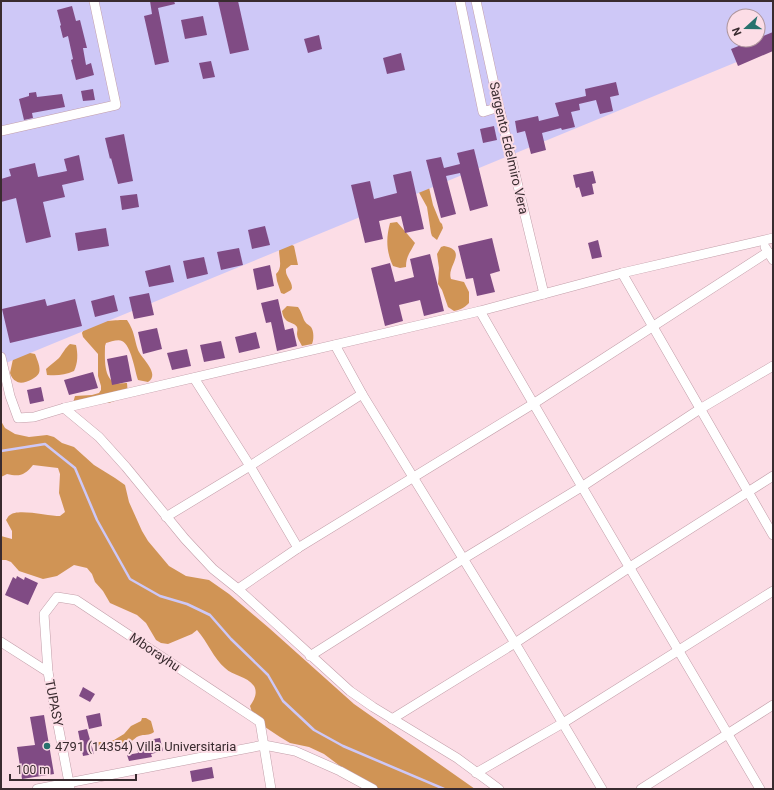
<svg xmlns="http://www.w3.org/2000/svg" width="774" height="790" font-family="Roboto,sans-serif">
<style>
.forest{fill:#d09455}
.water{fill:#cec8f7;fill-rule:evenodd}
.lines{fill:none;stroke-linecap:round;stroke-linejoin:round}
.stream{stroke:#cec8f7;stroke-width:2.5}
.building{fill:#804b84}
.minor-casing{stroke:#c29ea9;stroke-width:10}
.minor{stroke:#fff;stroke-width:9}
.poi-dot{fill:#27716d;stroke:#fcdde6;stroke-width:1.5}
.labels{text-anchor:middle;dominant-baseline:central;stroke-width:4;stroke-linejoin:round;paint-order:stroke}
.street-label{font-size:13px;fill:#392b2f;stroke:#fcdde6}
.poi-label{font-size:13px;fill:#392b2f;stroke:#fcdde6;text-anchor:start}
</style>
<rect width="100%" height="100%" fill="#fcdde6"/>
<g class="forest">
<polygon points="428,183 433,205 440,222 442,224 443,228 437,240 432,236 431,233 427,207 417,189"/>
<path d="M397,222L415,243C410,253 406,256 406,267L400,268L393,266C386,251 386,238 390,223Z"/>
<path d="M288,243L294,246L298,265H291L286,269C285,277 292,280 292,288L291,290L284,294L281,293L277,281L276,274C283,268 279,258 279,250Z"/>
<path d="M444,246C469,251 446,266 451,279L464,282L469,292V303C464,308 460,310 454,311L448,307L442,290L438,284L439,268L437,254L441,247Z"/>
<path d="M287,306L298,307C301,311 302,315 304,320C306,324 308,324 311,327C314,331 314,340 312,344L302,346C300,342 297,338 297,334C297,331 298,330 297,327C294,321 284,325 282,311Z"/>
<path d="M120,320H127C135,332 134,339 138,350C141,358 161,374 148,382L138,380C135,371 131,345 122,341C118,339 110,342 106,343L105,346C105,357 103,380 117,383C120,384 124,383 127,383L128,396L109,403H73L75,396L92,395L99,393L101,390V386L98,376V354L83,337L82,333C88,320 109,321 120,320Z"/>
<path d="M70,344L76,345C78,354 78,363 74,371C65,375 57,376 47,375L46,369C50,365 55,362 59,358C63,353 65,348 70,344Z"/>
<path d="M25,352L35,354C37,359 41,368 39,373C36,379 21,386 16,381C13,380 11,376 10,373L13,359Z"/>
<path d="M1,421L5,428L15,434L29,437L47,435L54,437L62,443L74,447L94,465L115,478L125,485L129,502L142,531L148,541L169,566L186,576L209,580L229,594L269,628L354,704L475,789H380L344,769L324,754L309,747L290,743L280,737L265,727L252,712L250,706C254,700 258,693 254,686C247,676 233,676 225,668C214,659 207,641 197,630L192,634L168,644L161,643L156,640L146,623L137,615L110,603L103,591L95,582L92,574L87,568L74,565L57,576L43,579L19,571L11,562L6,560H1V536L12,539V531L6,520C7,519 8,516 10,515C17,508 49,516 60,516L65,512L59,493L60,474L58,468L33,465C25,475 20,477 7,474L1,477Z"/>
<path d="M142,718H146L151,721L154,732C149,736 144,734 139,736C136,737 133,740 131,742C116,753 113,756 97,746L96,742H107L114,740L124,734L131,726L141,721Z"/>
</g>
<path class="water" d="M1,1H773V47L1,365ZM734,16H758V40H734Z"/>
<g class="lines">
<polyline class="stream" points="1,451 45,444 75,468 97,520 130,579 160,596 187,604 210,615 231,639 268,675 283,701 314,730 343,746 444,789"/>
</g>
<g class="building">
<polygon points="150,1 174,1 175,4 158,8 169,62 155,65 144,16 152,14"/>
<polygon points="218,1 238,1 249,50 230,54"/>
<polygon points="72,6 76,21 80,20 87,48 83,48 86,65 91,63 94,75 76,80 71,60 73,59 68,36 63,38 60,26 61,25 57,10"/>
<polygon points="203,16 207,35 185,39 181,20"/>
<polygon points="773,32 773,51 738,66 731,49 754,40 758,40 758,38"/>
<polygon points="319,35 322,49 308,53 304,39"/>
<polygon points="401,53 405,70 387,74 383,58"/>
<polygon points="211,61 215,77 203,79 199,63"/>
<polygon points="616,82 619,95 610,97 613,111 600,114 596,100 579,104 580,110 571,112 575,127 562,130 561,128 542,133 546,150 531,154 525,131 517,133 515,121 538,116 539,121 559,116 555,103 586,96 585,89"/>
<polygon points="93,89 95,100 83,101 81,91"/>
<polygon points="36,92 37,97 62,94 65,107 32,113 33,118 24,120 19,99 29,96 29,93"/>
<polygon points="494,126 497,140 483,143 480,129"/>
<polygon points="124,134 133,181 118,184 111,158 110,159 105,138"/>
<polygon points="474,149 488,206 470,211 460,173 446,176 456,214 441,218 426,160 441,157 444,168 460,164 457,153"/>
<polygon points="79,155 84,180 62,185 65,197 43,202 51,237 26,243 16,198 1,202 1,179 11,176 9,169 35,163 38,177 67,171 64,159"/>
<polygon points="411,171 424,229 405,233 401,216 379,221 383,239 365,243 351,185 370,181 374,199 397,193 393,175"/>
<polygon points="593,171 596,183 592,184 594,194 582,197 579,187 576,188 573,175"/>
<polygon points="137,194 139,207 122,210 120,196"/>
<polygon points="265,226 270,245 252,249 248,230"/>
<polygon points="106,228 109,246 78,251 75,233"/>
<polygon points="492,238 500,271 490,274 495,292 477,296 473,278 466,279 458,246"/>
<polygon points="598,240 602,257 592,259 588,243"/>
<polygon points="239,248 243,265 221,270 217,252"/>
<polygon points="430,254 444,311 424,316 420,300 399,305 403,321 385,326 371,268 390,263 395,282 414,277 410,259"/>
<polygon points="204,257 208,274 187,279 183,261"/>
<polygon points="170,265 174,282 149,287 145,271"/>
<polygon points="270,265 274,286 257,290 253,269"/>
<polygon points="149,293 154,315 134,319 129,297"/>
<polygon points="114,295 118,311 95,317 91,301"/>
<polygon points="45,299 47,306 75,299 82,326 10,343 2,309"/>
<polygon points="278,299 285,330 293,328 297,346 277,351 271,322 266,323 261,303"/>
<polygon points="157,328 162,349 143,354 138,332"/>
<polygon points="256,332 260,348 239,353 235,337"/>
<polygon points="221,341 225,358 204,362 200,345"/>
<polygon points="187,349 191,366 172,370 167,353"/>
<polygon points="127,355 132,381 112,385 107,359"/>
<polygon points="93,372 98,388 69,395 64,380"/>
<polygon points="41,387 44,401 30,404 27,390"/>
<polygon points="17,576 24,580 25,577 38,583 28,605 5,595 13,577 16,579"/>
<polygon points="83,687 95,694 90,702 79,696"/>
<polygon points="100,713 102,726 89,729 86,716"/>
<polygon points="44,715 54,774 22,779 17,747 35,745 30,717"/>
<polygon points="87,729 94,754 83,756 78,731"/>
<polygon points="160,738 163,751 151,754 152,757 129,761 127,755 138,753 137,745 149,743 148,740"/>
<polygon points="212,767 214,778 192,782 190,771"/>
</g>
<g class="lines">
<defs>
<g id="minor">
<polyline points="460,1 483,112 499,107"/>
<polyline points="476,1 499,107 544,294"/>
<polyline points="1,131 116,105 94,1"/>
<polyline points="765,247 773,260"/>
<polyline points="622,273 773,535"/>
<path d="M480,311C572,472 667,630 760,789"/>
<polyline points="335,345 362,394 515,643 602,789"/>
<polyline points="1,357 10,396 18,418 34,417 64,408 480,311 622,273 773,238"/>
<polyline points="194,378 250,466 298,548"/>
<polyline points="64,408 99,437 126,467 185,539 213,569 238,589 350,691 373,707 457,758 499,789"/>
<polyline points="166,517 250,466 362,394"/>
<polyline points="238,589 298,548 533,404 768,252"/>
<polyline points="1,642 48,672 70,788"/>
<polyline points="310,656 463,559 583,486 700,409 773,366"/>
<polyline points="48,672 44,614 57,597 76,600 260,722 271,789"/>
<polyline points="392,719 515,643 630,567 773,476"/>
<polyline points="476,773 563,723 773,591"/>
<polyline points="37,789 264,745 295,751 340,771 373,789"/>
<polyline points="641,789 773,705"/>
</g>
</defs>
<use href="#minor" class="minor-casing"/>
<use href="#minor" class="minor"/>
</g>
<circle class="poi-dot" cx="47" cy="746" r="4"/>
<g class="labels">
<g class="street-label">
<text transform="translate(509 148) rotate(77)">Sargento Edelmiro Vera</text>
<text transform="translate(155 652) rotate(34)">Mborayhu</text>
<text transform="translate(54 703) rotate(79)">TUPASY</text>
</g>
<g class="poi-label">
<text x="55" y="746">4791 (14354) Villa Universitaria</text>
</g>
</g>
<rect width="774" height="790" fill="none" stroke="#392b2f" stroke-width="4"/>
<g transform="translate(746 28) rotate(249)"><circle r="19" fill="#fcdde6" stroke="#ae969d"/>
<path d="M0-3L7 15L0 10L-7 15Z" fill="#27716d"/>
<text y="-6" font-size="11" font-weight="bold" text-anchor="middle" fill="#392b2f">N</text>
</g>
<path d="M10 774v6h126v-6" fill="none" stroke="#392b2f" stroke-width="2"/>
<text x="16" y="774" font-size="12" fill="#392b2f" stroke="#fcdde6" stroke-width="3" paint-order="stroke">100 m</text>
</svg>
